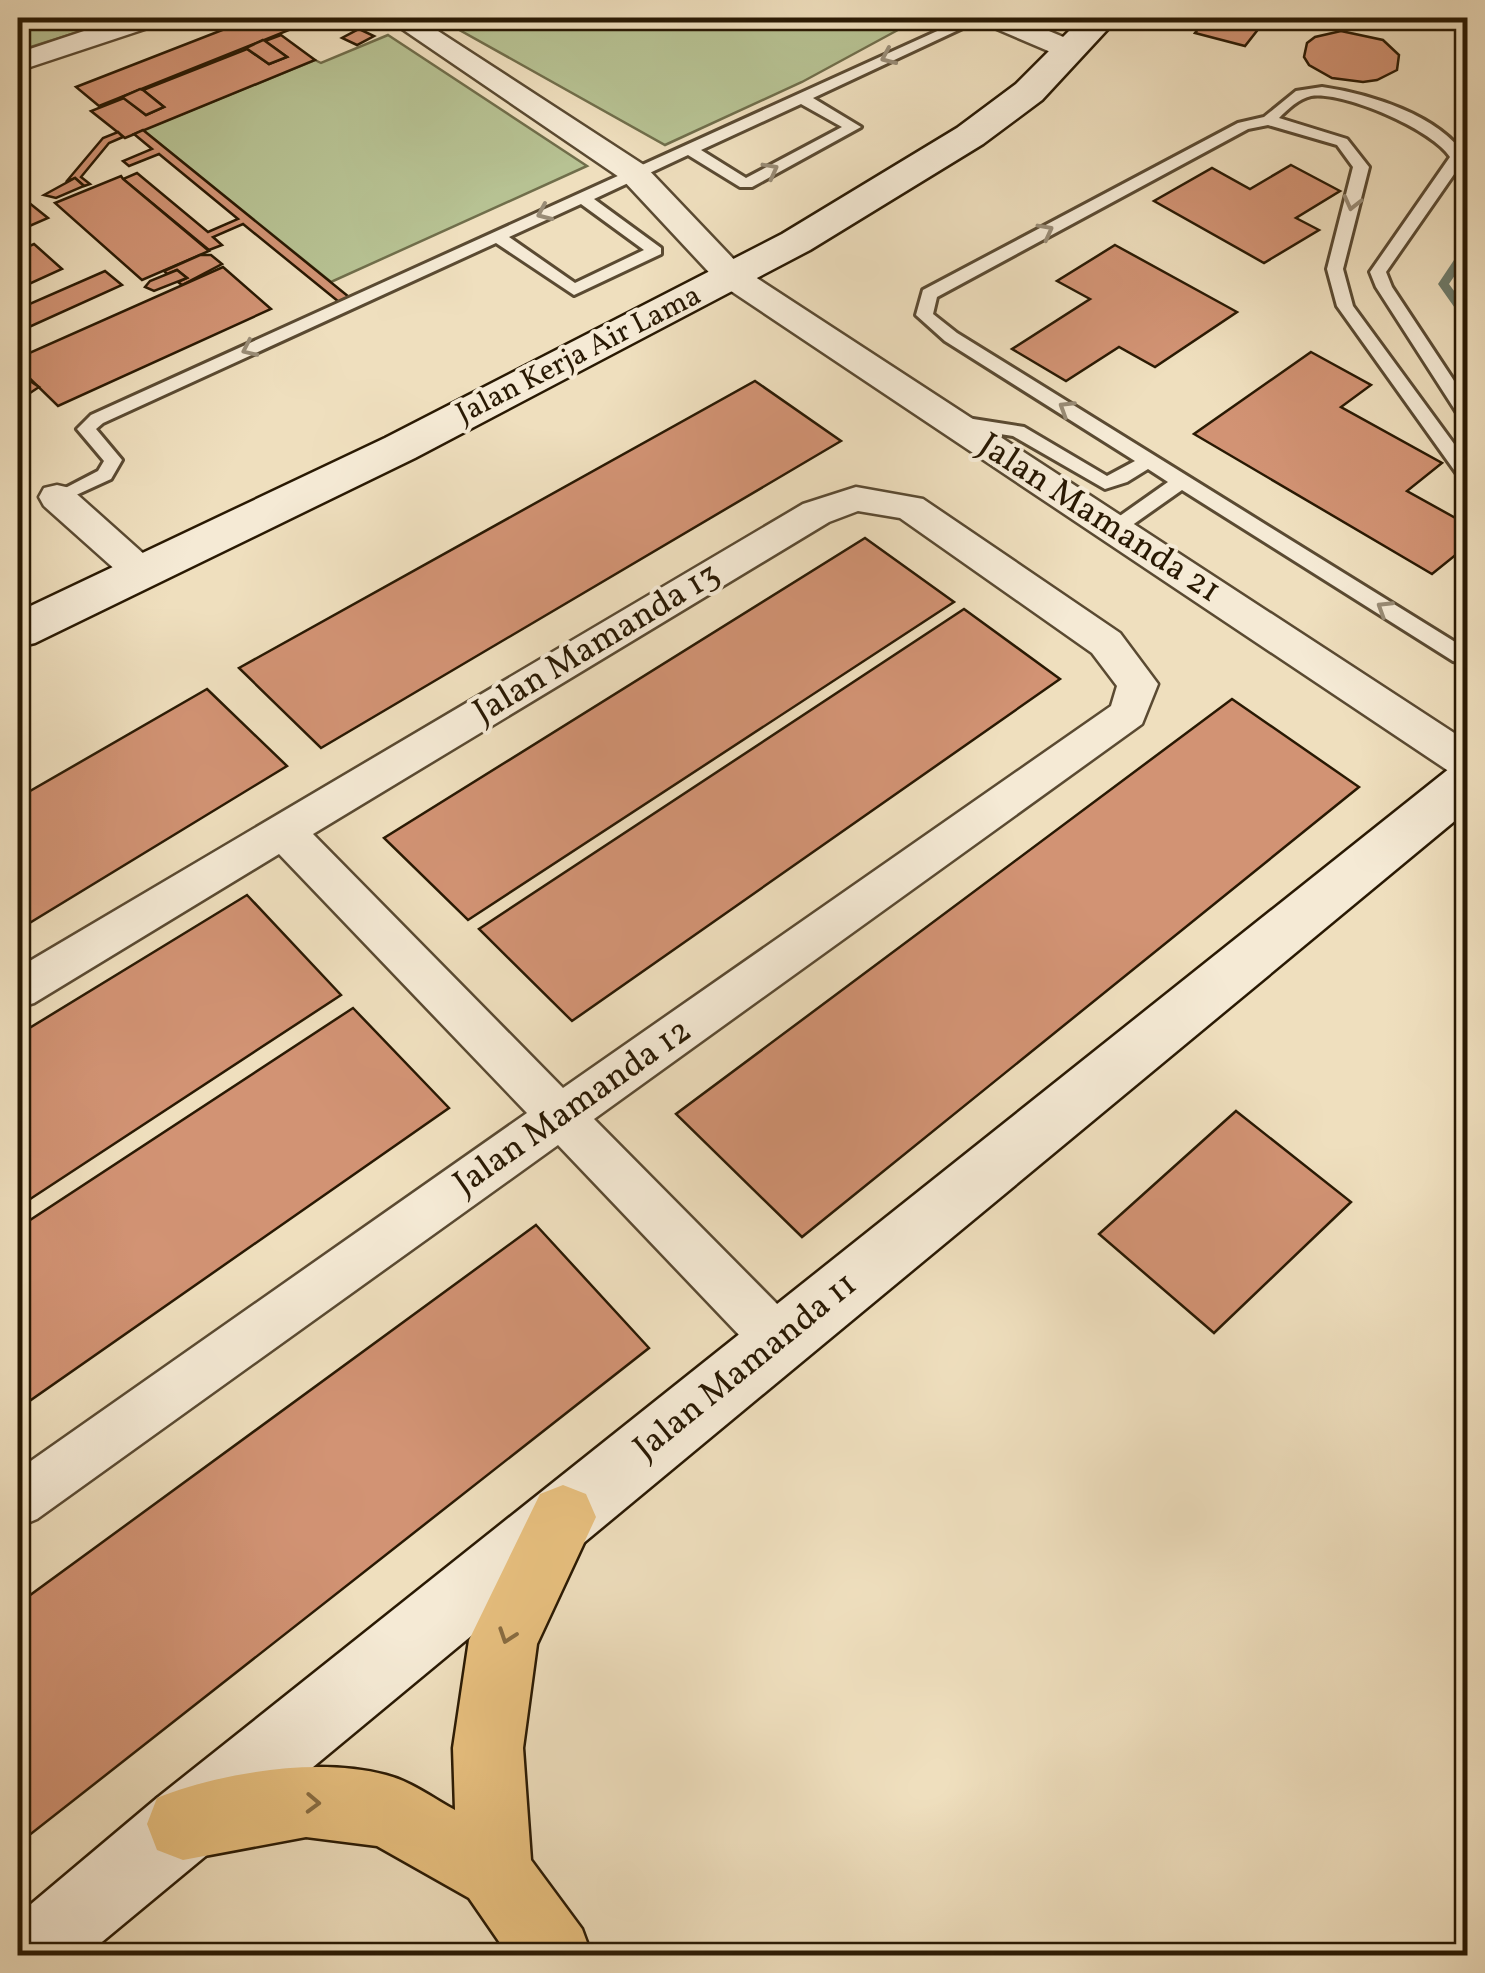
<svg xmlns="http://www.w3.org/2000/svg" width="1485" height="1973" font-family="Vollkorn,serif">
<style>
.green{fill:#b7c293;stroke:#706e4b;stroke-width:2.5}
.lines{fill:none;stroke-linecap:round;stroke-linejoin:round}
.stream{fill:#6d7b6b;fill-rule:evenodd}
.building{fill:#d29374;stroke:#291903;stroke-width:2.5}
.lane-casing{stroke:#5a4a32;stroke-width:6}
.street-casing{stroke:#5a4a32;stroke-width:5}
.secondary-casing{stroke:#291903;stroke-width:5}
.highway-casing{stroke:#291903;stroke-width:5}
.lane{fill:#f5ead5;fill-rule:evenodd}
.street{fill:#f5ead5;fill-rule:evenodd}
.secondary{fill:#f5ead5;fill-rule:evenodd}
.highway{fill:#e8c07f;fill-rule:evenodd}
.oneway{stroke:#998c76}
.oneway2{stroke:#886c41}
.labels{text-anchor:middle;dominant-baseline:central;stroke-width:8;stroke-linejoin:round;paint-order:stroke}
.far-street-label{font-size:30px;fill:#291903;stroke:#f5ead5}
.street-label{font-size:35px;fill:#291903;stroke:#f5ead5}
</style>
<rect width="100%" height="100%" fill="#efdfbe"/>
<filter id="stains"><feTurbulence type="fractalNoise" baseFrequency=".002" numOctaves="4"/><feColorMatrix values="0 0 0 0 .2 0 0 0 0 .09 0 0 0 0 .02 0 0 0 .5 -.17"/></filter>
<radialGradient id="worn" r=".72"><stop offset=".6" stop-color="#630" stop-opacity="0"/><stop offset="1" stop-color="#630" stop-opacity=".3"/></radialGradient>
<g class="green">
<polygon points="18,18 123,18 18,51"/>
<polygon points="438,18 920,18 802,82 665,145"/>
<polygon points="388,35 587,166 331,282 143,130 315,60 321,63"/>
</g>
<g class="lines">
<polygon class="stream" points="1468,244 1468,256 1449,284 1468,310 1468,322 1464,321 1438,284 1464,245"/>
</g>
<g class="building">
<polygon points="253,18 279,18 294,28 99,106 76,87"/>
<polygon points="1207,18 1267,18 1245,46 1195,33"/>
<polygon points="359,29 374,36 357,45 342,38"/>
<polygon points="1341,31 1383,40 1399,55 1397,70 1377,80 1363,82 1332,78 1309,65 1304,57 1307,43 1315,37"/>
<polygon points="281,35 315,60 125,138 91,111 124,98 146,115 164,107 143,90 247,49 269,64 287,57 265,41"/>
<polygon points="263,40 265,41 287,57 269,64 246,48"/>
<polygon points="140,89 143,90 164,107 146,115 122,97"/>
<polygon points="143,130 349,297 339,302 243,224 213,237 222,245 209,250 123,179 137,173 208,232 238,219 159,154 129,166 123,161 152,149 134,134"/>
<polygon points="118,132 123,137 109,143 81,177 90,184 84,186 75,178 66,182 103,138"/>
<polygon points="1291,165 1340,191 1296,218 1319,230 1264,263 1154,201 1212,168 1250,189"/>
<polygon points="121,176 123,179 209,251 142,280 55,203"/>
<polygon points="75,178 84,186 56,198 44,195"/>
<polygon points="18,194 48,218 18,231"/>
<polygon points="34,244 62,269 18,289 18,251"/>
<polygon points="1115,245 1237,312 1155,367 1119,347 1066,381 1012,349 1090,299 1057,281"/>
<polygon points="200,255 211,255 222,264 182,285 178,282 187,278 177,270 167,274 164,271"/>
<polygon points="223,267 271,309 58,406 18,367 18,358"/>
<polygon points="177,270 187,278 154,291 145,287 150,281"/>
<polygon points="105,271 122,285 18,332 18,309"/>
<polygon points="1311,352 1371,385 1341,407 1442,463 1407,491 1468,525 1468,545 1432,574 1194,434"/>
<polygon points="18,373 39,387 18,401"/>
<polygon points="755,381 841,441 321,748 239,668"/>
<polygon points="865,538 954,602 468,920 384,838"/>
<polygon points="964,609 1060,679 572,1021 479,929"/>
<polygon points="207,689 287,766 18,930 18,798"/>
<polygon points="1232,699 1359,787 802,1237 676,1114"/>
<polygon points="247,895 341,995 18,1207 18,1035"/>
<polygon points="353,1008 449,1108 18,1409 18,1228"/>
<polygon points="1236,1111 1351,1202 1214,1333 1099,1234"/>
<polygon points="536,1225 649,1348 18,1844 18,1604"/>
</g>
<g class="lines">
<defs>
<g id="lane">
<path d="M966,18H984L813,98L861,127L752,187H740L688,155L594,199L661,248V254L574,295L496,243L103,423L96,429L122,460L111,479L63,501L57,503L48,497L98,471L104,461L77,429L91,415ZM801,104L842,127L746,178L701,150ZM581,204L644,250L575,283L509,237Z"/>
<path d="M1322,87C1370,94 1439,115 1466,157L1386,272L1392,287L1468,402V421L1459,416L1376,287L1370,272L1450,157C1433,130 1344,91 1311,96C1298,99 1288,109 1279,118L1347,139L1369,167L1343,269L1353,306L1468,463V483L1462,481L1337,306L1327,269L1353,167L1337,145L1268,125L1248,129L937,297L933,314L957,333L1468,650V664L1453,661L1182,490L1121,533H1107V525L1168,482L1148,469L1127,482L1105,489L1013,436L948,426L945,422L954,416L1024,427L1107,476L1135,461L945,341L916,315L923,290L1238,123L1264,117L1296,91Z"/>
</g>
<g id="street">
<polygon points="123,18 164,18 160,24 18,71 18,53"/>
<polygon points="386,18 418,18 644,165 743,269 1468,742 1468,778 1453,774 719,283 622,179"/>
<polygon points="981,18 1018,18 1080,44 1084,50 1080,56 1060,56 985,24"/>
<polygon points="57,485 70,488 154,563 160,572 154,581 141,585 128,581 44,506 39,497 44,488"/>
<path d="M856,487L923,499L1120,633L1158,684L1142,724L594,1119L797,1324L805,1341L797,1358L779,1364L761,1358L558,1145L37,1519L18,1527V1470L527,1113L279,854L34,1003L18,1008V968L803,504ZM858,511L900,518L1092,653L1117,686L1111,706L563,1088L313,834L829,522Z"/>
</g>
<g id="secondary">
<polygon points="1082,18 1118,18 1042,100 983,144 810,250 415,458 35,643 18,647 18,612 385,438 782,234 957,128 1016,84"/>
<polygon points="1468,762 1468,810 85,1956 18,1956 18,1915 157,1798 1450,768"/>
</g>
<path id="highway" d="M563,1485L586,1494L596,1517L537,1644L523,1748L531,1860L582,1929L592,1956H509L469,1898L377,1846L306,1837L183,1860L157,1850L147,1824L157,1798C222,1772 318,1757 386,1775C410,1781 433,1798 455,1810L453,1748L469,1640L540,1494Z"/>
</defs>
<use href="#lane" class="lane-casing"/>
<use href="#street" class="street-casing"/>
<use href="#secondary" class="secondary-casing"/>
<use href="#highway" class="highway-casing"/>
<use href="#lane" class="lane"/>
<use href="#street" class="street"/>
<use href="#secondary" class="secondary"/>
<use href="#highway" class="highway"/>
</g>
<defs><path id="oneway-chevron" d="M-2-3.5L2.5 0L-2 3.5" fill="none" stroke-width="1.6" stroke-linecap="round" stroke-linejoin="round" transform="scale(2.5)"/></defs>
<g class="oneway">
<use href="#oneway-chevron" transform="translate(888 57) rotate(156)"/>
<use href="#oneway-chevron" transform="translate(771 170) rotate(-28)"/>
<use href="#oneway-chevron" transform="translate(1352 203) rotate(104)"/>
<use href="#oneway-chevron" transform="translate(544 213) rotate(156)"/>
<use href="#oneway-chevron" transform="translate(1046 231) rotate(-28)"/>
<use href="#oneway-chevron" transform="translate(249 349) rotate(155)"/>
<use href="#oneway-chevron" transform="translate(1066 408) rotate(-148)"/>
<use href="#oneway-chevron" transform="translate(1384 608) rotate(-148)"/>
</g>
<g class="oneway2">
<use href="#oneway-chevron" transform="translate(507 1636) rotate(109)"/>
<use href="#oneway-chevron" transform="translate(313 1803) rotate(2)"/>
</g>
<g class="labels">
<g class="far-street-label">
<text transform="translate(579 355) rotate(-27)">Jalan Kerja Air Lama</text>
</g>
<g class="street-label">
<text transform="translate(1099 519) rotate(33)">Jalan Mamanda 21</text>
<text transform="translate(597 644) rotate(-31)">Jalan Mamanda 13</text>
<text transform="translate(573 1108) rotate(-35)">Jalan Mamanda 12</text>
<text transform="translate(746 1367) rotate(-39)">Jalan Mamanda 11</text>
</g>
</g>
<rect width="1485" height="1973" fill="none" stroke="#efdfbe" stroke-width="60"/>
<rect x="20" y="20" width="1445" height="1933" fill="none" stroke="#291903" stroke-width="5"/>
<rect x="30" y="30" width="1425" height="1913" fill="none" stroke="#291903" stroke-width="2.5"/>
<rect width="100%" height="100%" filter="url(#stains)"/>
<rect width="100%" height="100%" fill="url(#worn)"/>
</svg>
